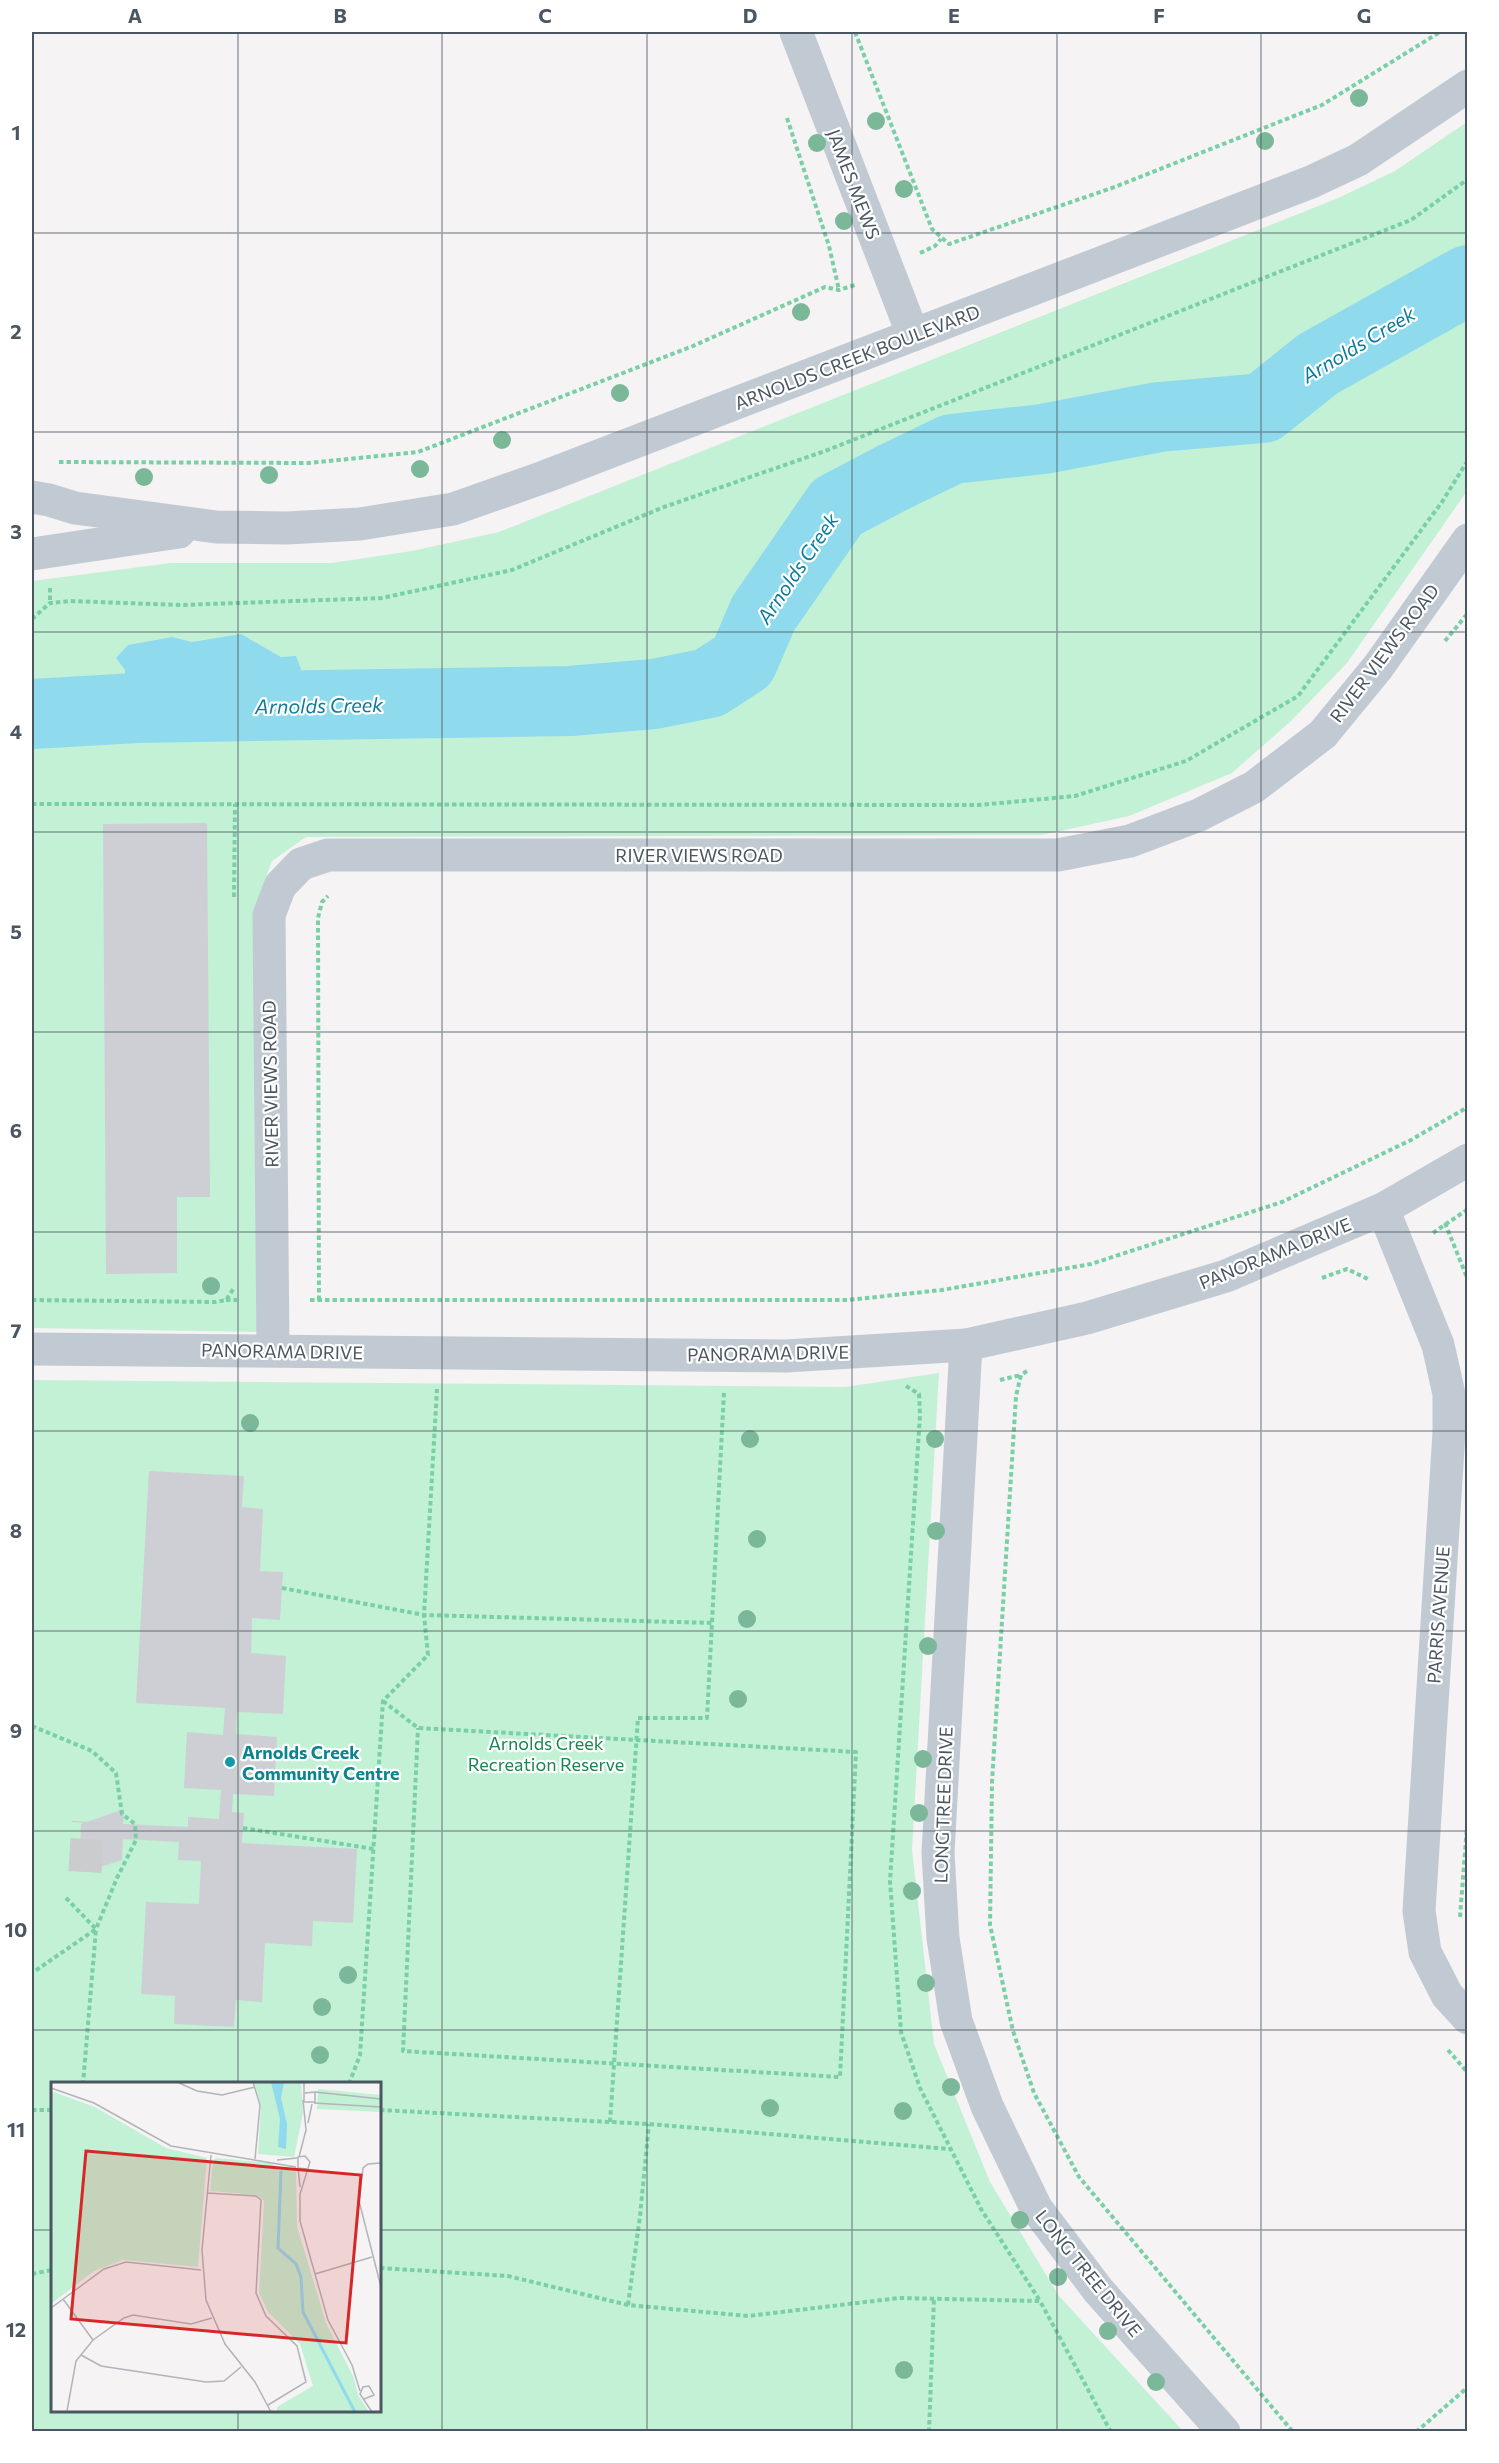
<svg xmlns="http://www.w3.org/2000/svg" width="1499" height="2463" font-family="Commissioner,sans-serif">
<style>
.green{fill:#c3f1d5;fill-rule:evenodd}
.water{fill:#90daee}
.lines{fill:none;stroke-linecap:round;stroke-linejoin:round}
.river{stroke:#90daee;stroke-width:70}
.building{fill:#cdcfd5}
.minor-tunnel{stroke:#caccce;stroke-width:33;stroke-dasharray:33 16;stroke-linecap:butt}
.path{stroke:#7ad0a6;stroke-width:4;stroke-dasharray:4.5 3;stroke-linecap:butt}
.minor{stroke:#c1cad2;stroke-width:33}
.tree{fill:#7bb799}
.grid{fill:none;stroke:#4a5661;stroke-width:1.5;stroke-opacity:0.55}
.culture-dot{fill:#0f9aa8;stroke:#fff;stroke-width:2}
.labels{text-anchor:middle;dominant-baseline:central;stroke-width:4.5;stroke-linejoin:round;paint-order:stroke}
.street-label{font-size:18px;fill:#4a5661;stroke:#fff}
.park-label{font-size:18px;fill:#17864f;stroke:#fff}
.culture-label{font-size:18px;font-weight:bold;fill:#0d838f;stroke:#fff;text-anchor:start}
.water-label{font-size:20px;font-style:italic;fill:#0c7c9b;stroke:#fff}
.inset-river{fill:none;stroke:#90daee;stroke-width:3}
.inset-road{fill:none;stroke:#b1b4b9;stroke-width:1.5}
.view{fill:#d62828;fill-opacity:0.15;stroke:#d62828;stroke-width:3}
.inset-edge{fill:none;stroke:#4a5661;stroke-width:3}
.neatline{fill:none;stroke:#4a5661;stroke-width:2}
.grid-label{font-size:20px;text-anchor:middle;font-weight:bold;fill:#4a5661}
</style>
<rect width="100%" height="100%" fill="#f5f3f3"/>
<g class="green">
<polygon points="1467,122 1467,491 1347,663 1291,721 1232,773 1129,816 1042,835 306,837 272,861 255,906 257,1332 32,1328 32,581 171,563 332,563 412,551 499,532 1336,199 1395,171"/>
<path d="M939,1373L912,1850L934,2044L990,2182L1059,2296L1183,2431L32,2432V1380L845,1387ZM52,2084H380V2410H52Z"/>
</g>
<polygon class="water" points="241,634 281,657 296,656 301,669 289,683 298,687 292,705 259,717 229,716 170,720 137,708 125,701 125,670 116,658 128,645 172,637 192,642"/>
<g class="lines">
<polyline class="river" points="32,714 137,708 570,701 654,694 709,683 743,661 763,614 837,507 894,477 952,449 1043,439 1159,417 1263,408 1318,364 1468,280"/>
</g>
<g class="building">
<polygon points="207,823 210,1197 177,1197 177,1273 106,1274 103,824"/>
<polygon points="149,1471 244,1476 242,1507 263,1509 260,1571 283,1572 280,1620 252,1618 251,1653 286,1656 283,1714 237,1712 236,1734 277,1737 274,1796 233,1794 232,1812 244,1813 242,1843 357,1849 353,1923 313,1921 312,1946 265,1943 262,2002 236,2000 234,2027 174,2024 175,1996 141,1994 146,1902 199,1904 201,1861 178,1860 179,1842 123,1839 122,1860 85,1872 80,1857 81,1824 124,1809 123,1824 188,1827 188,1817 219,1819 221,1790 184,1788 187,1732 223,1735 225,1708 136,1703"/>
</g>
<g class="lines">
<polyline class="minor-tunnel" points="85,1872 88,1822"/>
<g class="path">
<polyline points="855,32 932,229 949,244 1112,188 1322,105 1440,32"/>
<polyline points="787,118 829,246 839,290"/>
<polyline points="920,253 935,246 941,239"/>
<polyline points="59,462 308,463 418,452 693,346 825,287 839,290 855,285"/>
<polyline points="50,588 50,603"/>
<polyline points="32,619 50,603 70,601 180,605 382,598 512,570 664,507 825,451 1411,220 1468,179"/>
<polyline points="1445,641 1468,613"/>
<polyline points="32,804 979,805 1075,796 1186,761 1298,696 1442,502 1468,460"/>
<polyline points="234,897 235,804"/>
<polyline points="1445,1223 1468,1280"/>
<polyline points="1433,1233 1468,1209"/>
<polyline points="1322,1278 1347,1269 1370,1280"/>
<polyline points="32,1300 215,1302 226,1300 234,1288"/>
<polyline points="226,1300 237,1300"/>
<polyline points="310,1300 848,1300 942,1290 1091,1264 1282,1202 1411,1140 1468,1107"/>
<polyline points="319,1300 318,918 322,902 328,896"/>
<polyline points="1027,1371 1021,1375 1016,1396 992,1782 990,1925 1013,2031 1034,2093 1079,2177 1293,2432"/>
<polyline points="1000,1380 1021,1375"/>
<polyline points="906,1386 919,1394 920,1415 890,1881 901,2032 920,2088 981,2209 1040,2301"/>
<polyline points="282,1588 424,1615 713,1623"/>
<polyline points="383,1701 418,1728 856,1752 840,2077 403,2051 418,1728"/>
<polyline points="32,1726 92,1751 116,1773 122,1814 135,1824 136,1840 117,1878 96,1929 32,1973"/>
<polyline points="243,1828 374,1849"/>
<polyline points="66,1898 96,1929 83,2084"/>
<polyline points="1460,1917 1468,1814"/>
<polyline points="1448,2050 1468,2073"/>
<polyline points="349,2084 360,2055 383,1701 428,1655 424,1615 437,1389"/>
<polyline points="32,2110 52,2110"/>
<polyline points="380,2110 649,2124 950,2149"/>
<polyline points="610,2122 638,1718 707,1718 724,1392"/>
<polyline points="380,2268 508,2276 628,2305 748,2316 899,2298 1040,2301 1111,2432"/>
<polyline points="32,2274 52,2270"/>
<polyline points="628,2305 640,2216 649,2124"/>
<polyline points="929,2432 934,2298"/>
<polyline points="1416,2432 1468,2387"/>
</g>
<g class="minor">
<polyline points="796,32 913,335"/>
<polyline points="32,497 49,500 75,508 216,527 287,528 360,524 453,509 544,477 1311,182 1358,160 1468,86"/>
<polyline points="32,554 179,532"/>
<polyline points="1383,1209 1438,1345 1449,1394 1449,1432 1419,1911 1425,1952 1447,1995 1468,2018"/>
<polyline points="966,1345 938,1853 943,1938 956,2021 987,2106 1036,2208 1098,2290 1224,2432"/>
<polyline points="32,1349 786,1356 966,1345 1087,1318 1226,1276 1383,1209 1468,1160"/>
<polyline points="273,1350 269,915 280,886 301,864 328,855 1058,855 1130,841 1199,815 1254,787 1323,734 1378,667 1468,540"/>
</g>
</g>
<g class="tree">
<circle cx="1359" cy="98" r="9"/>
<circle cx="876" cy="121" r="9"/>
<circle cx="1265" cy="141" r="9"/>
<circle cx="817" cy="143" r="9"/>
<circle cx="904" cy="189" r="9"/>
<circle cx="844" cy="221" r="9"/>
<circle cx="801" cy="312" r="9"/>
<circle cx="620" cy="393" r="9"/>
<circle cx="502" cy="440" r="9"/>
<circle cx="420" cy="469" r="9"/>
<circle cx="269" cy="475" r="9"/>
<circle cx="144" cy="477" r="9"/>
<circle cx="211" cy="1286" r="9"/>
<circle cx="250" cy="1423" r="9"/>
<circle cx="750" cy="1439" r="9"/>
<circle cx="935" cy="1439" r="9"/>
<circle cx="936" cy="1531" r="9"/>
<circle cx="757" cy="1539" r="9"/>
<circle cx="747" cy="1619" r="9"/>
<circle cx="928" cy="1646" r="9"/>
<circle cx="738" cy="1699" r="9"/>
<circle cx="923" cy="1759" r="9"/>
<circle cx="919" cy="1813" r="9"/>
<circle cx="912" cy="1891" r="9"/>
<circle cx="348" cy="1975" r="9"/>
<circle cx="926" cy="1983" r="9"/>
<circle cx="322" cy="2007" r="9"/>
<circle cx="320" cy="2055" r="9"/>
<circle cx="951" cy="2087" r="9"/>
<circle cx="770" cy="2108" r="9"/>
<circle cx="903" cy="2111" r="9"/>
<circle cx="1020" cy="2220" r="9"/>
<circle cx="1058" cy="2277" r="9"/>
<circle cx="1108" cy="2331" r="9"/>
<circle cx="904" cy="2370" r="9"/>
<circle cx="1156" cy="2382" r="9"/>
</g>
<path class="grid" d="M238,32V2084M442,32V2432M647,32V2432M852,32V2432M1057,32V2432M1261,32V2432M32,233H1468M32,432H1468M32,632H1468M32,832H1468M32,1032H1468M32,1232H1468M32,1431H1468M32,1631H1468M32,1831H1468M32,2030H1468M32,2230H52M380,2230H1468M238,2410V2432"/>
<circle class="culture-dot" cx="230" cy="1762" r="6"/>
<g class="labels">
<g class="street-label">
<text transform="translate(854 184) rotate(69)">JAMES MEWS</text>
<text transform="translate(857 357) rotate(-21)">ARNOLDS CREEK BOULEVARD</text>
<text transform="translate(1384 653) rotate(-53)">RIVER VIEWS ROAD</text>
<text x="699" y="855">RIVER VIEWS ROAD</text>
<text transform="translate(270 1084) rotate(-91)">RIVER VIEWS ROAD</text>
<text transform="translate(1275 1253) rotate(-22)">PANORAMA DRIVE</text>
<text transform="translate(282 1351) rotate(1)">PANORAMA DRIVE</text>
<text transform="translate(768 1353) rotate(-1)">PANORAMA DRIVE</text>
<text transform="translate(1438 1615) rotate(-86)">PARRIS AVENUE</text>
<text transform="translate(943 1805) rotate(-88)">LONG TREE DRIVE</text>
<text transform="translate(1089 2273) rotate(51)">LONG TREE DRIVE</text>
</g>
<g class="park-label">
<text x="546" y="1743">Arnolds Creek<tspan x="546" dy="21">Recreation Reserve</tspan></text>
</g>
<g class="culture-label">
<text x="242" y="1752">Arnolds Creek<tspan x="242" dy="21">Community Centre</tspan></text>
</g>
<g class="water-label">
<text transform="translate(1358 344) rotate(-31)">Arnolds Creek</text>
<text transform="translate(797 568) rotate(-56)">Arnolds Creek</text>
<text transform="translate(319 705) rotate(-1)">Arnolds Creek</text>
</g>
</g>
<g transform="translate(51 2082)">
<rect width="330" height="330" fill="#f5f3f3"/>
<path d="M203,0H250L252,31L243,75L207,72L210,23ZM267,7L330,13V30L266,27ZM0,9L44,25L115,66L156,76L147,185L72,178L43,189L0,222ZM166,76L218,81L245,90L246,144L275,241L303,296L307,313L318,330H226V325L262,304L249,262L217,230L208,211L213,119L206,113L159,109L162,78Z" fill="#c3f1d5"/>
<path d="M220,0H233L230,16L236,42L235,67L227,65L229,37Z" fill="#90daee"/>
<path class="inset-river" d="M230,89L227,166L245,182L250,195L252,230L304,330"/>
<path class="inset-road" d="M126,0L146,9L171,13L204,5M202,0L209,23L204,77M253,0V20H264V10L254,11M0,6L43,21L120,64L245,85M264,10L330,17M263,21L330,25M257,41L261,22M160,73L151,168L155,218L174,262L204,300L220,330M248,75L255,48L252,18M226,78L246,76M330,81L317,82L312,86L308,119L330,205M247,86L249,105M256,87L247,86V75L254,74L259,80L249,112V139L277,238L301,283L309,309M156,111L205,114L210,118L205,211L215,234L246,264L255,300L217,323M264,192L321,175M12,217L42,258M0,226L53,187L75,180L150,188M30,273L50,284L155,300L173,299L190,285M313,317L323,313L318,304L312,305L309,312L321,330M16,329L25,279L42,258L73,236L82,233L140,242L161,236"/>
<path class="view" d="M35,69L310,93L295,261L20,237Z"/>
<rect width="330" height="330" class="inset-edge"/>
</g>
<rect width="1499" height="2463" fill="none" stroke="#ffffff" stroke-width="66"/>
<rect x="33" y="33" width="1433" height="2397" class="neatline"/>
<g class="grid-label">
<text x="135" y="23">A</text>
<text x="340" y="23">B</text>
<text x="545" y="23">C</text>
<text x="750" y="23">D</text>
<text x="954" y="23">E</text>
<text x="1159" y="23">F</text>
<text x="1364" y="23">G</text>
<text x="16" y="140">1</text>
<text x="16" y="339">2</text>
<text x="16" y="539">3</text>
<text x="16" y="739">4</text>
<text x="16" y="939">5</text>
<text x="16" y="1138">6</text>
<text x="16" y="1338">7</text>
<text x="16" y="1538">8</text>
<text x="16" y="1738">9</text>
<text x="16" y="1937">10</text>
<text x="16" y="2137">11</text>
<text x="16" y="2337">12</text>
</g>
</svg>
